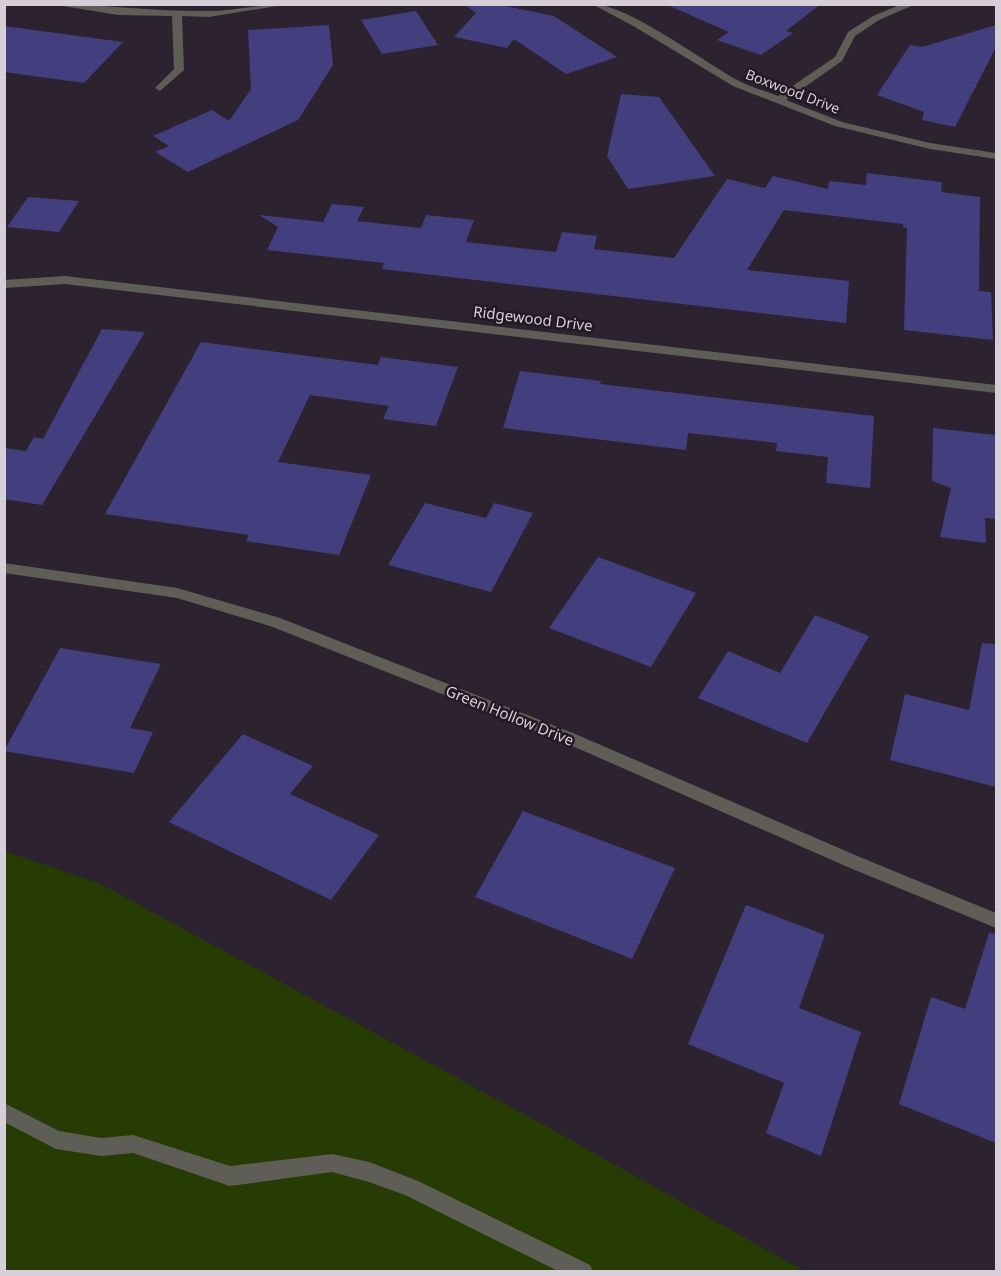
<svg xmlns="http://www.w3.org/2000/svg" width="1001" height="1276" font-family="'Noto Sans',sans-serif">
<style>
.green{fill:#273c05}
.building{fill:#433f7e}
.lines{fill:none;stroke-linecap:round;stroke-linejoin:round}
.service{fill:#5e5e56;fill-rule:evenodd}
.minor{fill:#5e5e56;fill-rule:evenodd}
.labels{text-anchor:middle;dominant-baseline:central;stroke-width:5;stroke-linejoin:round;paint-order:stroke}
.far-street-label{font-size:14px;fill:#d6cfd7;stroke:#231825}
.street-label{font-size:15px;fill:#d6cfd7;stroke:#231825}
</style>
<rect width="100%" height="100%" fill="#2d222f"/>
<polygon class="green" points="4,851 99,883 562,1135 804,1271 5,1271"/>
<g class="building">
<polygon points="464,4 496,4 554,16 617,57 566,74 514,39 507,48 454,37 476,13"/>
<polygon points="665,4 821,4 786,31 793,33 761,55 717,40 729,32"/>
<polygon points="416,11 438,45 382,54 361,20"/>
<polygon points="329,25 333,65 298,120 188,172 155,152 169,146 153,136 212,110 229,121 251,89 248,30"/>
<polygon points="996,25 996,47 955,127 922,120 924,112 877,95 910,45 922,47"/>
<polygon points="4,26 123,42 84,83 4,72"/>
<polygon points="621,94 659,97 715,176 628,189 607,156"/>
<polygon points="867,173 942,182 941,192 980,197 979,291 991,292 993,340 904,330 907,228 903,227 903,224 784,210 747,270 849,281 846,323 382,269 384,263 267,250 278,227 259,215 323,222 332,204 364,207 357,221 421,228 426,215 474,220 466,242 556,252 562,232 597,236 594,249 674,258 727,179 765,188 773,176 828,189 829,181 866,185"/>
<polygon points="28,197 79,201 59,232 7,227"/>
<polygon points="102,329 145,332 42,505 4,499 4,448 26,451 34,437 43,439"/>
<polygon points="201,342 378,365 381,357 458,367 436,426 383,419 389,406 310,395 278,462 371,475 339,555 246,541 249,535 105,514"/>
<polygon points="520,371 601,381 600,384 874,416 870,488 826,483 828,457 776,451 777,443 688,433 686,450 503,428"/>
<polygon points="933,428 996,435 996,519 985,518 986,543 940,537 951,488 932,481"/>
<polygon points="425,503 486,518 494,503 533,513 491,592 388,565"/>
<polygon points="598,557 696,593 651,667 549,628"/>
<polygon points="815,615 869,636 807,743 698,698 728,651 780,673"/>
<polygon points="982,643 996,644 996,787 890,760 905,694 969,710"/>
<polygon points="60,648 161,664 130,728 153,732 134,773 4,751"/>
<polygon points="243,734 313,766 290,794 379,835 331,900 169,822"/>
<polygon points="523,811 675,868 632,959 475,897"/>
<polygon points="746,905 825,935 799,1008 861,1032 821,1156 766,1133 784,1083 688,1044"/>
<polygon points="989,933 996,934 996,1143 899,1104 931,997 965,1009"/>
</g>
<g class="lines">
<polygon class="service" points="4,1103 59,1131 101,1138 133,1135 230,1166 332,1154 369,1162 418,1181 590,1265 593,1272 560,1272 405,1195 369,1182 332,1172 230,1186 133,1153 101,1156 56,1149 4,1122"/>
<g class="minor">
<path d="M51,4C103,4 155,12 207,11C234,11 261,4 289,4L209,17L182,16L184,70L160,91L155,88L174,69L172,16L118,15Z"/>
<path d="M592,4C627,4 704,62 739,81C751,87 765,91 778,96L835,57L848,32L873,16L902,4H916L879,20L855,36L842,61L786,100L842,122L930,143L996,153V159L930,149L835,126L733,86L635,27Z"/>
<polygon points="65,276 996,385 996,393 65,284 4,288 4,280"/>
<polygon points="4,563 177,588 280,618 573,733 862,858 996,913 996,928 850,868 561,741 270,626 177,598 4,573"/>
</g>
</g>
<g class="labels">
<g class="far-street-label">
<text transform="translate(793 91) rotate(21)">Boxwood Drive</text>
</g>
<g class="street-label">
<text transform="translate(533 318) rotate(7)">Ridgewood Drive</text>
<text transform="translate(510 715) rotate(22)">Green Hollow Drive</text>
</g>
</g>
<rect width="1001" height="1276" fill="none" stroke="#d6cfd7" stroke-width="12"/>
</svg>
